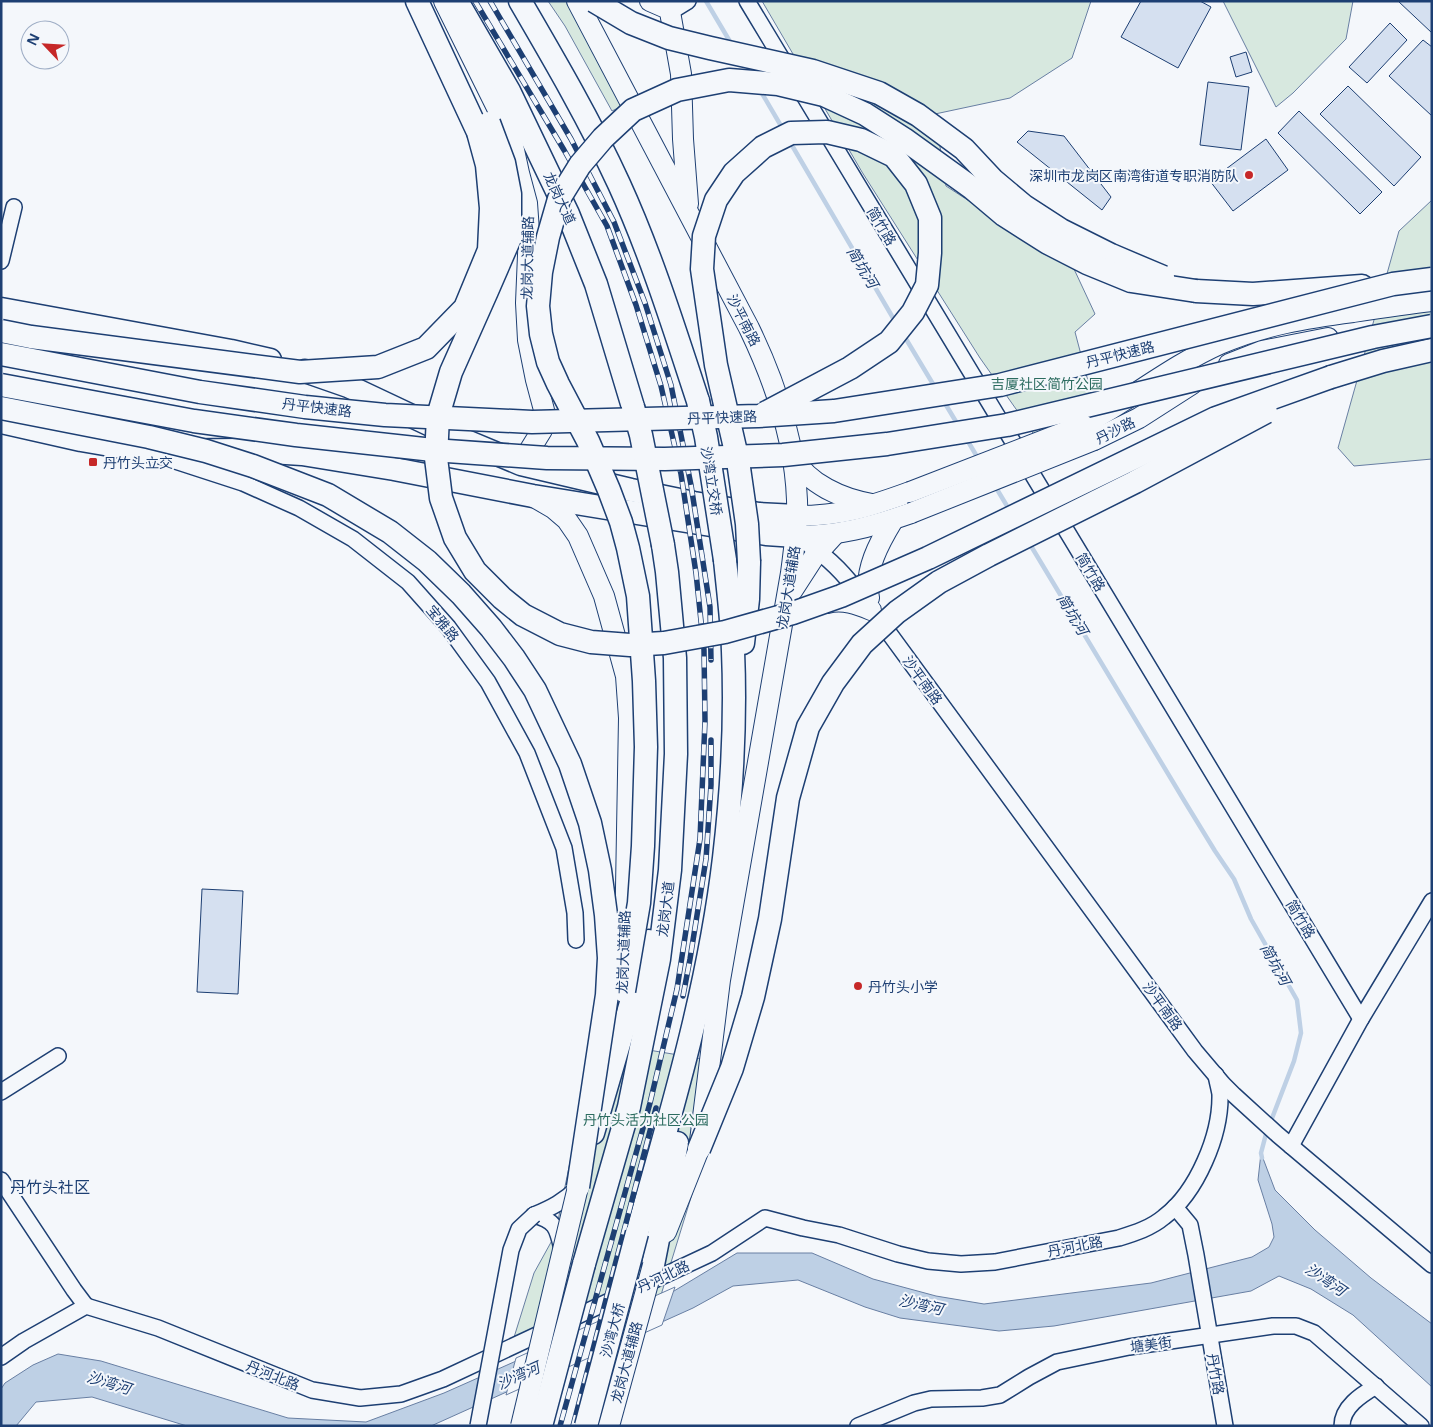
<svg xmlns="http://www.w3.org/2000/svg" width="1433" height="1427" font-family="'Open Sans','Noto Sans SC',sans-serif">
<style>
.green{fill:#d7e8df;stroke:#687fa3}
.water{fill:#bed0e5;stroke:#687fa3}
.pier{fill:#f4f7fb;stroke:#687fa3}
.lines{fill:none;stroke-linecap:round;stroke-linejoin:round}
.stream{stroke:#bed0e5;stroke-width:4.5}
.building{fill:#d5e0f0;stroke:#1d3f73}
.minor-casing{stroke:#1d3f73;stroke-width:18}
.major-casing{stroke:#1d3f73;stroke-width:22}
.highway-casing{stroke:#1d3f73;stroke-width:25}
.minor{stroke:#f4f7fb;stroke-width:15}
.major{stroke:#f4f7fb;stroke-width:20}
.highway{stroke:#f4f7fb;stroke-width:22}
.rail-casing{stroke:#1d3f73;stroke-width:5.5}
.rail{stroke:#f4f7fb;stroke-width:4;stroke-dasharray:11;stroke-linecap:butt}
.minor-bridge-casing{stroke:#1d3f73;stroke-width:18;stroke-linecap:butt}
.major-bridge-casing{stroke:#1d3f73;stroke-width:22;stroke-linecap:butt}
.highway-bridge-casing{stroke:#1d3f73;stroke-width:25;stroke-linecap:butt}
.minor-bridge{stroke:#f4f7fb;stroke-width:15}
.major-bridge{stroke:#f4f7fb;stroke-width:20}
.highway-bridge{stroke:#f4f7fb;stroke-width:22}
.poi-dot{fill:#c62828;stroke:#f4f7fb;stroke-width:2}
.labels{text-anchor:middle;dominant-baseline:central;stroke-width:4;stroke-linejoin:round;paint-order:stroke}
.poi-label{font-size:14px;fill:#1d3f73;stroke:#f4f7fb;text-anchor:start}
.street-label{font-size:14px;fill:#1d3f73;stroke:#f4f7fb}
.park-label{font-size:14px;fill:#2c6c60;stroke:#f4f7fb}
.water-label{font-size:15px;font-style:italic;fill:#1d3f73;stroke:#f4f7fb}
.quarter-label{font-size:16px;fill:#1d3f73;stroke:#f4f7fb}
</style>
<rect width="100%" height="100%" fill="#f4f7fb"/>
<g class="green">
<polygon points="548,1 577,1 624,105 612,111 565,26"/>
<polygon points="762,1 1091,1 1072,58 1010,98 935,114 946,186 1074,269 1095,314 1075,332 1097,415 1035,436 980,358 862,172"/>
<polygon points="1223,1 1353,1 1346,39 1293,93 1276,107"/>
<polygon points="1432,200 1432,459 1354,466 1338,448 1399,231"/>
<polygon points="595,1041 732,1064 657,1308 594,1312 511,1347 534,1273 555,1235"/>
</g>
<polygon class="water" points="1261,1153 1275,1190 1315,1230 1371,1278 1432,1324 1432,1387 1353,1315 1311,1289 1279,1276 1251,1291 1054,1326 999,1331 900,1318 865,1307 798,1280 733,1286 693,1308 431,1426 187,1426 92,1397 36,1402 16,1426 1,1426 1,1389 5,1383 33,1365 58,1354 101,1361 288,1418 366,1422 444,1393 674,1291 737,1253 812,1253 873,1279 936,1296 984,1304 1151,1283 1252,1257 1269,1247 1274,1237 1272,1224 1258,1180"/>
<polygon class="pier" points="675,1287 662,1325 506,1395 516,1358"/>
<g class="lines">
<g class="stream">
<polyline points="706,1 732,45"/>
<polyline points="760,90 784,131"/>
<polyline points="790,142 896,323"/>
<polyline points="903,334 936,389"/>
<polyline points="943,400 958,425"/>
<polyline points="966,438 979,460"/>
<polyline points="995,486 1010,511"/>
<polyline points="1028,541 1185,802 1215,851 1234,879 1251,919 1297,1000 1301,1033 1294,1061 1266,1134 1261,1153 1262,1158"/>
</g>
</g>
<g class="building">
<polygon points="1141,1 1200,1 1211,7 1178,68 1121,37"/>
<polygon points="1398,1 1432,1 1432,33"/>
<polygon points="1390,23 1407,40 1367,83 1349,67"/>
<polygon points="1423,40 1432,47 1432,116 1389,76"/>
<polygon points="1246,52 1252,72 1236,77 1230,57"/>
<polygon points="1208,82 1249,87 1241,150 1200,145"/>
<polygon points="1348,86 1421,157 1394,186 1320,114"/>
<polygon points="1299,111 1382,192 1360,214 1278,133"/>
<polygon points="1028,131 1064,136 1111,197 1102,210 1017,142"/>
<polygon points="1266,139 1288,170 1233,211 1210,181"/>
<polygon points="202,889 243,891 238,994 197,992"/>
</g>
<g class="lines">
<defs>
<g id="minor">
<polyline points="747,1 1361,1019"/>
<polyline points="675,9 688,1"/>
<polyline points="1,261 14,207"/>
<polyline points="160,456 243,483 299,508 353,539 408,582 448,627 488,682 527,753 564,848 575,913 576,940"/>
<path d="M810,546C831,559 846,576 861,596"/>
<polyline points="878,618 1195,1051 1223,1084 1234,1095 1278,1135 1432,1265"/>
<polyline points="1,1092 58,1056"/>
<polyline points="1291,1146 1361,1019 1432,901"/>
<polyline points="1,1180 74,1290 86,1306"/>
<polyline points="1175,1207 1190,1225 1196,1255 1225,1426"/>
<path d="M534,1215C551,1208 565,1201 578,1187"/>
<path d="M534,1215C556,1221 557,1228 562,1249"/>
<path d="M1,1357L24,1341L86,1306L158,1328L312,1390L360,1398L401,1394L443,1379L712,1253L765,1218L803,1228L839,1235L898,1254L928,1261L961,1264L995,1262L1119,1238C1135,1233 1151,1228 1164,1217C1197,1192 1221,1135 1220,1094C1219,1088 1217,1081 1216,1075"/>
<polyline points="858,1426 914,1403 931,1399 982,1398 1000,1395 1029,1377 1057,1362 1129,1347 1273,1326 1296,1326 1314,1333 1421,1426"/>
<path d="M1342,1426C1342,1407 1361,1395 1376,1386"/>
</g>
<g id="major">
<polyline points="444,1 511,136 519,173 527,203 529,231 526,303 528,340 536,380 544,410 542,430 521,464"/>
<path d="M577,1L749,328C775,382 795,440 797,500C798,525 794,549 791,573L720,980L699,1149L666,1232"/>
<polyline points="650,1 666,8 670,12 681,74 683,139 688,204"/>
<polyline points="1229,364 1262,351 1328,338"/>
<path d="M1083,425C1130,400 1171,366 1220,344C1263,325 1307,318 1353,312C1379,308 1405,304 1432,301"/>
<polyline points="1094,440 1139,418 1192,384"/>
<path d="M793,457C808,484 842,499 872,504"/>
<polyline points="534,497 553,508 567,520 578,536 604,596 626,676 629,718 625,944"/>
<path d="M797,516C841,516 869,507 910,492"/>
<path d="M796,536C838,536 871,527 911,513"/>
<polyline points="792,591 814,557 834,535"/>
<path d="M869,598C864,570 879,543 893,520"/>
<path d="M827,603C843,599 857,604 871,610"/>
</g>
<g id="highway">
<polyline points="417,1 478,132"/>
<polyline points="457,1 509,91 568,214 596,284 633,407"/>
<path d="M520,1C555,61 590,121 619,184C651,254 674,328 698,401"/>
<polyline points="1196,291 1253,294 1362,286"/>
<polyline points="1,309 231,351 270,360"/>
<polyline points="305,371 348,386 454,436 521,464 631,490 694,503 759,514 797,516"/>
<polyline points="1331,377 1383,361 1432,350"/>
<polyline points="1,422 81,440 145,451 238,450 302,454 394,469 533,496 766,534 796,536"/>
<polyline points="743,643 748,599 749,562"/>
<polyline points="593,1133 649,941"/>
<path d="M637,1233C672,1110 709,986 724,858C732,790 736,720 733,651C732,621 728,590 725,560"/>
<polyline points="584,1264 629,1107 659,959 670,870 676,754 675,658 667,572 663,545"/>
<polyline points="653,1265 677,1143"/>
</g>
</defs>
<use href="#minor" class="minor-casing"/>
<use href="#major" class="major-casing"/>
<use href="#highway" class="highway-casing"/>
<use href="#minor" class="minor"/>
<use href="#major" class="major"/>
<use href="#highway" class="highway"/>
<defs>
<g id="rail">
<polyline points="475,1 564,150 607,226 636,305 661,386 681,474 696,573 704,650 705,721 700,839 677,989 650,1103 560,1426"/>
<polyline points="490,1 571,139 614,222 645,303 671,385 691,485 710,607 711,660"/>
<polyline points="683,996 690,959 706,859 711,785 711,740"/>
<polyline points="573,1426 656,1108"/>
</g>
</defs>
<use href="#rail" class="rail-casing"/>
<use href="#rail" class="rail"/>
<defs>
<polyline id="minor-bridge" points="478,1426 511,1250 519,1229 534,1215"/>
<g id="major-bridge">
<polyline points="910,492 1083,425"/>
<polyline points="911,513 1094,440"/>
<polyline points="521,1426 578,1187"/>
<polyline points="609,1426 653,1265"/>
</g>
<g id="highway-bridge">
<polyline points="594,1 631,23 669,38 710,48 813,71 879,93 918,115 964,149 993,180 1024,206 1061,230 1111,255 1163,277"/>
<polyline points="489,123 504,163 510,194 510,238 487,291 451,372 438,416 436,458 441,498 455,538 475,571 502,598 523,615 560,634 591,642 630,645 664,643 725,632 793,613 841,596 928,558 1216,418 1331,377"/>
<polyline points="1,331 31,337 300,372 378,367 426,348 465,308 489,250 491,208 487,165 478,132"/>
<polyline points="1,354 200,392 305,407 385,415 532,422 758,416 834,411 1000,385 1393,284 1432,279"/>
<polyline points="1,385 194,421 296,435 433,450 547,458 665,459 783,455 887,444 1007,425 1373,337 1432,326"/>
<polyline points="698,401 706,437 725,560"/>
<polyline points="633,407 641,435 663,545"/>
<polyline points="1,408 149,437 206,451 253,466 328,495 390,532 427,561 461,594 491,628 514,658 535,690 570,764 590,823 600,870 606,915 609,958 607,995 578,1187"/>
<polyline points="749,562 747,524 738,461 716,365 702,269 704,236 716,200 734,173 763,147 791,133 827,132 861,140 894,156 916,184 930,218 930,253 927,285 913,312 889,342 850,368 765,413"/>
<polyline points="624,991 639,903 643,846 646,747 644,681 638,596 628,548 621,522 609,490 588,441 558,384 548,362 541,334 538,306 541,272 548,237 559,199 580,165 603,138 633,110 677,90 729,80 778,84 824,95 865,114 904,139 972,188 1004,215 1048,243 1087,263 1131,281 1196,291"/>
<polyline points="699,1149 732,1068 753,997 770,919 788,798 808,727 833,683 862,644 897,612 939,582 989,555 1135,482 1266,412"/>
<polyline points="541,1426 584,1264"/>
<polyline points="586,1426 637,1233"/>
</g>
</defs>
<use href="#minor-bridge" class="minor-bridge-casing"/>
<use href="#major-bridge" class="major-bridge-casing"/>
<use href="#highway-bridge" class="highway-bridge-casing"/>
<use href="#minor-bridge" class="minor-bridge"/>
<use href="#major-bridge" class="major-bridge"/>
<use href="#highway-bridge" class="highway-bridge"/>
</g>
<g class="poi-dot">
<circle cx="1249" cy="175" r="5"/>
<rect x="88" y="457" width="10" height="10" rx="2.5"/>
<circle cx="858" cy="986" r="5"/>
</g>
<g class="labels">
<g class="poi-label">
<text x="1239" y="175" text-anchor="end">深圳市龙岗区南湾街道专职消防队</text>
<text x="103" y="462">丹竹头立交</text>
<text x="868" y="986">丹竹头小学</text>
</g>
<g class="street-label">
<text transform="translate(560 198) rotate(65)">龙岗大道</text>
<text transform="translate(882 226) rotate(59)">简竹路</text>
<text transform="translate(527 258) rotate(-89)">龙岗大道辅路</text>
<text transform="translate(744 320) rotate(63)">沙平南路</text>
<text transform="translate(1120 354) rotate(-14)">丹平快速路</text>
<text transform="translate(317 407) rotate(7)">丹平快速路</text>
<text transform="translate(722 417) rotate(-2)">丹平快速路</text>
<text transform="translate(1115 430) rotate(-26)">丹沙路</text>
<text transform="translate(712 481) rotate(81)">沙湾立交桥</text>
<text transform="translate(1091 572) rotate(59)">简竹路</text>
<text transform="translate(788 587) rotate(-81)">龙岗大道辅路</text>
<text transform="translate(443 623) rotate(51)">宝雅路</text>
<text transform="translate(923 680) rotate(54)">沙平南路</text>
<text transform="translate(665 909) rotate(-83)">龙岗大道</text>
<text transform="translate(1301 919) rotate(59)">简竹路</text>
<text transform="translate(623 952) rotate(-88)">龙岗大道辅路</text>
<text transform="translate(1163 1006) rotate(54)">沙平南路</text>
<text transform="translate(1075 1246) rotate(-11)">丹河北路</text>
<text transform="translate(663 1276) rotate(-25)">丹河北路</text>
<text transform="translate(612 1330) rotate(-75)">沙湾大桥</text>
<text transform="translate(1151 1344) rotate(-8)">塘美街</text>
<text transform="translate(626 1362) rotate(-75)">龙岗大道辅路</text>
<text transform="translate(1216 1374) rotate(80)">丹竹路</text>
<text transform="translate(273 1375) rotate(22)">丹河北路</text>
</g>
<g class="park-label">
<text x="1047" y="383">吉厦社区简竹公园</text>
<text x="646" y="1119">丹竹头活力社区公园</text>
</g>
<g class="water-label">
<text transform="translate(863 267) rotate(59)">简坑河</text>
<text transform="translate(1073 614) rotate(59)">简坑河</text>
<text transform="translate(1276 964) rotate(61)">简坑河</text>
<text transform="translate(1326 1279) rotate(34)">沙湾河</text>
<text transform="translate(921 1304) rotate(13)">沙湾河</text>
<text transform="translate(518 1375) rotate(-24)">沙湾河</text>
<text transform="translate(109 1382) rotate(17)">沙湾河</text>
</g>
<g class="quarter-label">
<text x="50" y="1187">丹竹头社区</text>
</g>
</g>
<rect width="1433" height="1427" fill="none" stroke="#1d3f73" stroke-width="5"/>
<g transform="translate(45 45) rotate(295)"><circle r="24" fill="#f4f7fb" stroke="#9eadc5"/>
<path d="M0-4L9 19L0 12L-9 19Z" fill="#c62828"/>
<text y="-8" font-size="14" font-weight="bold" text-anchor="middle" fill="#1d3f73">N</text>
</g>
</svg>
